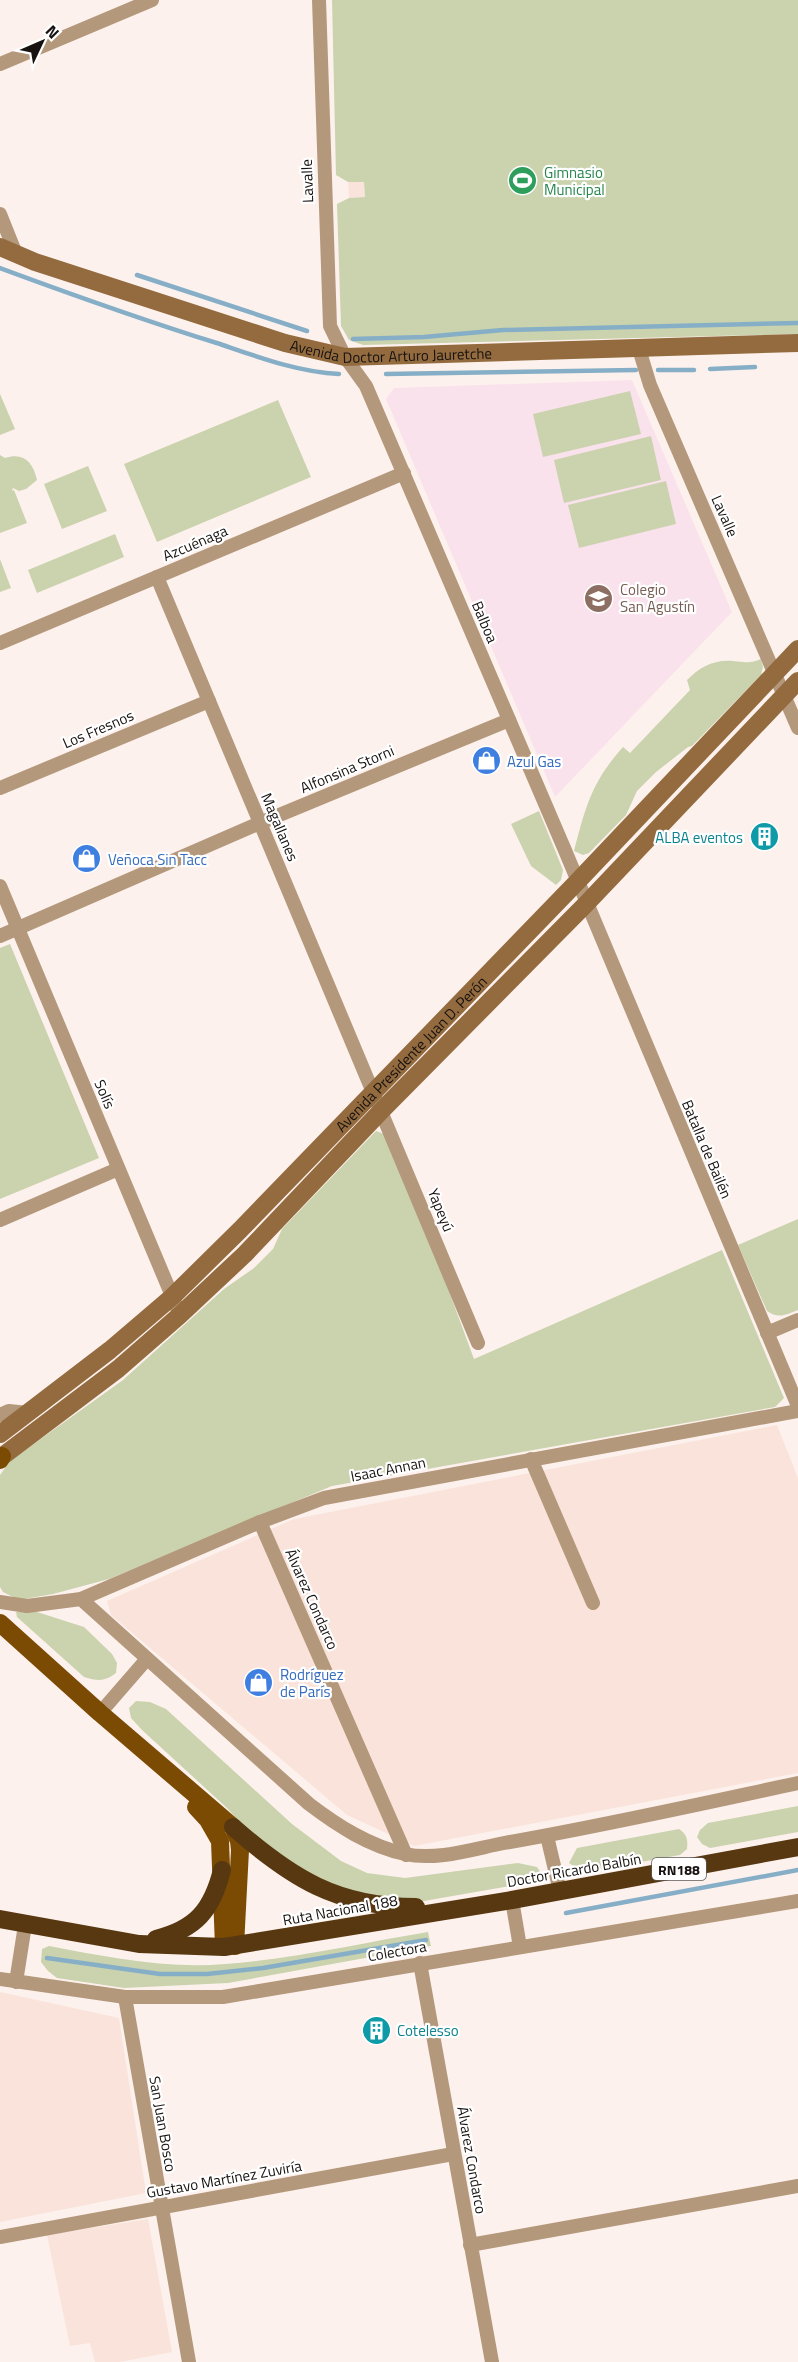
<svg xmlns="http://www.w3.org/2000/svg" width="798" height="2362" font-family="'Titillium Web',sans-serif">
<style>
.built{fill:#fae3da}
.education{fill:#fae2ed}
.green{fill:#cad3ad}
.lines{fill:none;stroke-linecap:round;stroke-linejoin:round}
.stream{stroke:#86afc7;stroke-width:4.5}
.street{stroke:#b4987b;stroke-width:14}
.secondary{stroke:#936b3f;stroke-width:18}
.primary{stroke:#7b4b04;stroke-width:18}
.highway{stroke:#583810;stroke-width:18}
.labels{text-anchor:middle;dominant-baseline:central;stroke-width:4.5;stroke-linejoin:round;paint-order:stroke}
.shield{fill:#fff;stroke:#5d5958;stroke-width:1.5}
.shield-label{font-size:14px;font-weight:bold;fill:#171210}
.leisure-label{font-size:15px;fill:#27864d;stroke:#fff;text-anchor:start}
.street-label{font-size:15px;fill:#171210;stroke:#fff}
.education-label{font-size:15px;fill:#785e54;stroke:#fff;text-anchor:start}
.shop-label{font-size:15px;fill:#366cbe;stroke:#fff;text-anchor:start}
.culture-label{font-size:15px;fill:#0d838f;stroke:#fff;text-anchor:end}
</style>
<rect width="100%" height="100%" fill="#fdf1ed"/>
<g class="built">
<polygon points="364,181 365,197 349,198 348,182"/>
<polygon points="777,1425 798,1478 798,1773 414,1846 347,1815 111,1615 107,1601 294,1519"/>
<polygon points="0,1992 119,2018 146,2193 0,2222"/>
<polygon points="148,2219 172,2352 120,2362 95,2362 90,2343 70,2346 47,2235"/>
</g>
<polygon class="education" points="632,380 732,612 555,797 386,399 394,388"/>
<g class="green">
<polygon points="332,0 798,0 798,334 363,345 349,340 341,326 337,204 349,198 365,197 364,182 348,182 336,175"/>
<polygon points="630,391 641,434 543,457 533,414"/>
<polygon points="0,394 15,429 0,435"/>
<polygon points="278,400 311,477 157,542 124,464"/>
<polygon points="651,436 661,480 564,503 554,460"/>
<path d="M0,455L5,458C24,452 33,462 37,480L26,489L19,491L13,488L12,491L14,490L27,523L0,533Z"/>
<polygon points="88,466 107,511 62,529 44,484"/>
<polygon points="666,481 676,524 579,548 568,505"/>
<polygon points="115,534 124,557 37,593 28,570"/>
<polygon points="0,559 11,588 0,592"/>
<path d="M761,659L763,667L761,675L692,746L688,747L656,772L637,791L626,815L589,853L583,855L574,851C586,806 591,783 623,747L630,753L690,690L687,680C700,667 714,659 733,661C745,662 750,664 761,659Z"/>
<polygon points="539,811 563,870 561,880 556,885 531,866 511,824"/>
<polygon points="10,944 99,1158 0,1199 0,948"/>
<polygon points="376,1131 392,1137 474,1359 722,1250 784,1398 775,1407 332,1486 109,1579 53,1594 19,1600 3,1592 0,1587 0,1475 10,1461 123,1380 224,1289 254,1268 273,1249 282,1229"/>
<path d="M798,1219V1310C786,1315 778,1319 767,1311L738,1245Z"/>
<path d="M16,1612H37L84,1627L112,1654L117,1663L116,1673C104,1682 98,1681 84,1677L17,1617Z"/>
<polygon points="136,1701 150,1702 166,1709 292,1824 341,1861 367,1873 405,1878 518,1863 537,1867 541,1873 539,1879 533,1882 424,1901 360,1894 306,1874 250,1834 227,1808 142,1730 131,1718 129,1708"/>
<polygon points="798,1806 798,1832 710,1848 702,1844 697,1837 700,1830 708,1823"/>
<path d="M679,1829C687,1834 688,1840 687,1849L680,1855L590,1871L580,1870L569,1863L577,1848Z"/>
<path d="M428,1932L431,1946L228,1983L124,1988L57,1978L48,1971L41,1962L42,1949L49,1946C107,1957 166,1969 225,1964C293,1959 361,1943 428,1932Z"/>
</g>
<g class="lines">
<g class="stream">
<path d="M0,268C73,295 146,321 220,344C258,357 298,372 339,374"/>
<polyline points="137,275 307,331"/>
<polyline points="353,339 424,337 503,330 798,323"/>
<polyline points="710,369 755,367"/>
<polyline points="658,370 694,370"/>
<polyline points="386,374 636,370"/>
<polyline points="566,1913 798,1870"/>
<polyline points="47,1958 160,1974 207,1974 263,1968 426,1940"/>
</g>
<g class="street">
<polyline points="319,0 330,326 345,357 366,386 564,848 798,1406"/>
<polyline points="0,64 152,0"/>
<polyline points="0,214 16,254"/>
<polyline points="639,349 650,385 798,728"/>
<polyline points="157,577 478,1343"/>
<polyline points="0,643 404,473"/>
<polyline points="0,788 209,701"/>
<polyline points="0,886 180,1315"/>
<polyline points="0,936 260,823 509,720"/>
<polyline points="0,1220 118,1169"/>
<polyline points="767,1333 798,1320"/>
<polyline points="0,1415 9,1411 28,1413"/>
<polyline points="531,1459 593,1603"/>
<polyline points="260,1522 406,1855"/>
<path d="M81,1599L309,1804C338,1826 369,1846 405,1854C436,1861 473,1849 504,1843C602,1826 700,1804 798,1783"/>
<polyline points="0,1602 27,1606 81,1599 260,1522 324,1498 798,1411"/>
<polyline points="100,1713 146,1660"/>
<polyline points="547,1836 560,1891"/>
<polyline points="512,1900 520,1947"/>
<polyline points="420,1963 492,2362"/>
<polyline points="0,1979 125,1997 223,1997 798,1901"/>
<polyline points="16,1982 25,1925"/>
<polyline points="125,1997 189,2362"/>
<polyline points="0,2237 453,2154"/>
<polyline points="470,2245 798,2186"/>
</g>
<g class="secondary">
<path id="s1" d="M0,247L35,262L285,343L345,357L798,343"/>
<path id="s2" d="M0,1434L110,1350L172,1297L240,1230L577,882L798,649"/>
<polyline points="0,1458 118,1369 180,1315 245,1254 382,1110 586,904 798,681"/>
</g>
<g class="primary">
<polyline points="0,1460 2,1456"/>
<polyline points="0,1623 100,1713 233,1827 239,1841 240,1850 235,1946"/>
<polyline points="196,1807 208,1820 220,1841 224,1947"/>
</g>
<g class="highway">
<path d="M233,1827C291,1878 337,1907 416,1907"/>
<polyline points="0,1919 139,1944 224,1947 512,1900 798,1847"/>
<path d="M156,1939C196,1929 212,1910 222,1870"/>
</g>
</g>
<defs>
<symbol id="stadium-disc" viewBox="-11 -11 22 22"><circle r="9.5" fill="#2e9e5b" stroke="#fff"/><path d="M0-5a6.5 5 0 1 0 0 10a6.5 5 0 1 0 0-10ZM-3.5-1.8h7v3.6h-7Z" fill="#fff"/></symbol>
<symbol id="school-disc" viewBox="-11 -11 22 22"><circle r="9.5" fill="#8d6e63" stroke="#fff"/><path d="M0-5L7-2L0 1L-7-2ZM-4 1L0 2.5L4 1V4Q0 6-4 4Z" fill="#fff"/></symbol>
<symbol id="shop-disc" viewBox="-11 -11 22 22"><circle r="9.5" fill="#3f7fe0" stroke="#fff"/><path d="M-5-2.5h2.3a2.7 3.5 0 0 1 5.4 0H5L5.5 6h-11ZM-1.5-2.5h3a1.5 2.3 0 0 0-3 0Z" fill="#fff"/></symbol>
<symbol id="building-disc" viewBox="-11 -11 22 22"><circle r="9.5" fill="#0f9aa8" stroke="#fff"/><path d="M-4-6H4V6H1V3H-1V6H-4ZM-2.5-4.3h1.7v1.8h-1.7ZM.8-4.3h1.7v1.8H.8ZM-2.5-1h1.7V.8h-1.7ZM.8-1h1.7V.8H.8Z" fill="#fff"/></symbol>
</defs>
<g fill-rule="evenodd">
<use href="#stadium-disc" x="506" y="164" width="33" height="33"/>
<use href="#school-disc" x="582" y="582" width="33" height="33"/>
<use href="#shop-disc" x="470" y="744" width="33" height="33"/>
<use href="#building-disc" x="748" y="820" width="33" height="33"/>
<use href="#shop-disc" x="70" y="842" width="33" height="33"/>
<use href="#shop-disc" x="242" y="1666" width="33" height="33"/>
<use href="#building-disc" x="360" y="2014" width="33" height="33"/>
</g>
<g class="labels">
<rect class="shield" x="652" y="1858" width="54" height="22" rx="4.5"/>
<g class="shield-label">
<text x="679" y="1869">RN188</text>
</g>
<g class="leisure-label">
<text x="544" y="172">Gimnasio<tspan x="544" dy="17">Municipal</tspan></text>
</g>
<g class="street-label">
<text transform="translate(307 181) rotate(-92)">Lavalle</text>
<text stroke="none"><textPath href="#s1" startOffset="408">Avenida Doctor Arturo Jauretche</textPath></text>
<text transform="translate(725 516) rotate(66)">Lavalle</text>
<text transform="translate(195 543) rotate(-23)">Azcuénaga</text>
<text transform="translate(485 622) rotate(67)">Balboa</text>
<text transform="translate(98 729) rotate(-23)">Los Fresnos</text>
<text transform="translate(347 769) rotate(-23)">Alfonsina Storni</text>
<text transform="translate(280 827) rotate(67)">Magallanes</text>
<text stroke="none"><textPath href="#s2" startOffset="561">Avenida Presidente Juan D. Perón</textPath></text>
<text transform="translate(105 1094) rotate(67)">Solís</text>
<text transform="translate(707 1149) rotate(67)">Batalla de Bailén</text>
<text transform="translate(441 1210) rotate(68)">Yapeyú</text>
<text transform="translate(388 1469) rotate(-11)">Isaac Annan</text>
<text transform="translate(312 1599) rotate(66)">Álvarez Condarco</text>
<text transform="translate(574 1870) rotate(-10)">Doctor Ricardo Balbín</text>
<text transform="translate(340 1910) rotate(-10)">Ruta Nacional 188</text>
<text transform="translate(397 1951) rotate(-10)">Colectora</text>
<text transform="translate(163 2124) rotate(80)">San Juan Bosco</text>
<text transform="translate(472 2160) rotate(80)">Álvarez Condarco</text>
<text transform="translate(224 2179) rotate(-10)">Gustavo Martínez Zuviría</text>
</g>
<g class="education-label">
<text x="620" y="589">Colegio<tspan x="620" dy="17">San Agustín</tspan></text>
</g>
<g class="shop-label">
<text x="507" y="761">Azul Gas</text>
<text x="108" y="859">Veñoca Sin Tacc</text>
<text x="280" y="1674">Rodríguez<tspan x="280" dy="17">de París</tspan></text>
</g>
<g class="culture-label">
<text x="743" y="837">ALBA eventos</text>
<text x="397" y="2030" text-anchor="start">Cotelesso</text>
</g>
</g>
<g transform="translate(42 42) rotate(46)" stroke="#ffffff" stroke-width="4.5" paint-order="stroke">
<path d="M0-4.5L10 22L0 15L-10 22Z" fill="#171210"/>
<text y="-9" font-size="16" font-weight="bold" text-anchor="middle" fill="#171210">N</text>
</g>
</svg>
